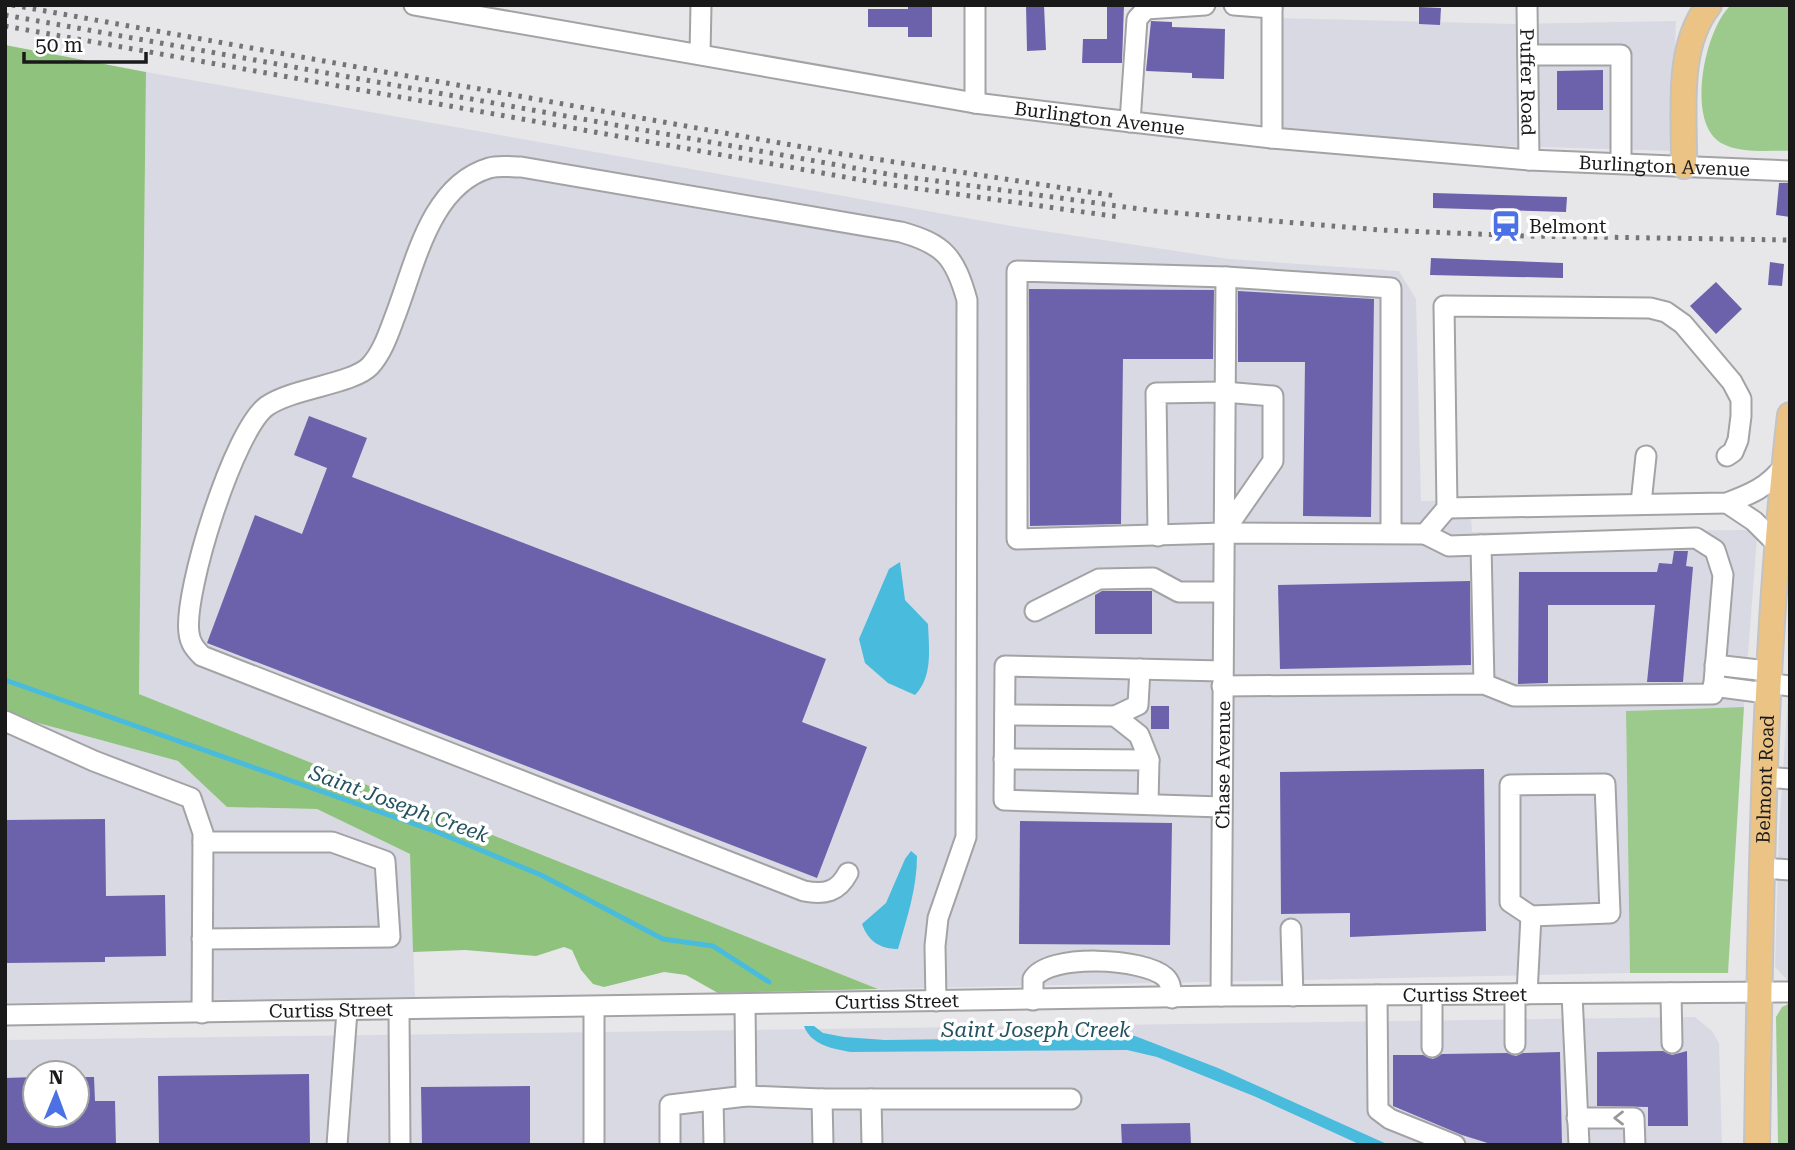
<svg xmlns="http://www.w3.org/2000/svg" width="1795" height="1150" font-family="'Roboto Serif',serif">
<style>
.built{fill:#d9d9e3;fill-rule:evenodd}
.green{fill:#9cca8c}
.forest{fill:#8fc37d}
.water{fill:#49bbdd}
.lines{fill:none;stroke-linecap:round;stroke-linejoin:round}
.stream{stroke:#49bbdd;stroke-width:5}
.building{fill:#6c62ab}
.minor-casing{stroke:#a3a3a6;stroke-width:23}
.major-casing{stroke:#c3c3c3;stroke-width:28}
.minor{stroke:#fff;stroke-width:19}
.major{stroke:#ebc385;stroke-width:24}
.rail{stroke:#747476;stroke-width:5;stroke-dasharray:3.5 7;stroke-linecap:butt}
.oneway{stroke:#989898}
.labels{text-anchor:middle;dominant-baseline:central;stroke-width:7;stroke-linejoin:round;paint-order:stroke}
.street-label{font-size:19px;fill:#19191a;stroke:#fff}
.poi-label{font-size:19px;fill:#19191a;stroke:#fff;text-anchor:start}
.water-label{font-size:21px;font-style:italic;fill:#225260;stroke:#fff}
</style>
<rect width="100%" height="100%" fill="#e7e7ea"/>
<g class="built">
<polygon points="1279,18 1515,24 1676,21 1671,151 1504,146 1279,128"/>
<polygon points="146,72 1017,227 1229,259 1399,271 1416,299 1421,501 1438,501 1471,517 1472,532 1747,530 1757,537 1744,707 1626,711 1630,973 878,989 139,694"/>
<polygon points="1790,666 1790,983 1775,967 1779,830"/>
<polygon points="5,714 178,761 228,807 317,809 410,854 415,997 5,1003"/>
<path d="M1695,1017L1712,1031L1719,1043L1722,1145H5V1040ZM35,1073H77V1115H35Z"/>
</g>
<g class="green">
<path d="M1731,5H1790V151C1768,150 1740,154 1721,143C1685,122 1705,28 1731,5Z"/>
<polygon points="1744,707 1728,973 1630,973 1626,711"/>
<polygon points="1790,1003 1790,1145 1778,1145 1776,1017 1782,1007"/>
</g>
<polygon class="forest" points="5,45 146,72 139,694 878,989 718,993 686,975 664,972 604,987 593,984 581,970 572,950 564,947 536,956 465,950 413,952 410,854 317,809 227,807 178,761 5,714"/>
<g class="water">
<path d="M900,562L905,600L928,624C929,649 933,677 915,695L888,683L865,663L859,639L889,569Z"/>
<path d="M911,851L917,856C917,888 907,918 898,949C880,949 868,941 862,924L886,903L905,859Z"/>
<path d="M804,1026H814L823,1033L844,1037L885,1040L1048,1038L1110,1031L1135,1036L1218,1068L1389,1145H1361L1256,1097L1157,1057L1127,1050L851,1052C833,1049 811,1045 804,1026Z"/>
</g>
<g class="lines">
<polyline class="stream" points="5,680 437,832 541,875 663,939 713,946 769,982"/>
</g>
<g class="building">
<polygon points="908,5 932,5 932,37 908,37 908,27 868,27 868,9 908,9"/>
<polygon points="1026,5 1044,5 1046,50 1027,51"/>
<polygon points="1107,5 1124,5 1122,63 1082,63 1083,39 1107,39"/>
<polygon points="1419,7 1441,8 1440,25 1419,24"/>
<polygon points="1151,21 1172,22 1172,27 1225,29 1224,79 1192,78 1192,73 1146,71"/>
<polygon points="1603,70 1603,110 1557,110 1557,71"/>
<polygon points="1779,183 1790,183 1790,217 1776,215"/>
<polygon points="1433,193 1567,197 1566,212 1433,208"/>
<polygon points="1431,258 1563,263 1563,278 1430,275"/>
<polygon points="1770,262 1784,264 1782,286 1768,285"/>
<polygon points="1716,282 1742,309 1716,334 1690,306"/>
<polygon points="1029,289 1214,290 1213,359 1123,359 1121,524 1030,526"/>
<polygon points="1238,291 1374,299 1371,517 1303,516 1305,362 1238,362"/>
<polygon points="309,416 367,438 352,477 826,659 802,722 867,747 817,878 207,643 255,515 302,534 327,468 294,455"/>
<polygon points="1674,551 1688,551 1686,566 1693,567 1683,682 1647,682 1655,605 1548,605 1548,683 1518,684 1519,572 1657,572 1659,563 1672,564"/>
<polygon points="1470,581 1471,665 1280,669 1278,585"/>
<polygon points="1102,591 1152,591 1152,634 1095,634 1095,595"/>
<rect x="1151" y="706" width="18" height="23"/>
<polygon points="1484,769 1486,931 1350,937 1350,913 1281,914 1280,772"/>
<polygon points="105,819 106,896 165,895 166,956 105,957 105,962 5,963 5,820"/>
<polygon points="1020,821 1172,823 1170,945 1019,944"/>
<polygon points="1663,1051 1672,1055 1687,1051 1688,1126 1648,1126 1648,1107 1597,1106 1597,1052"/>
<polygon points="1560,1052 1562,1145 1494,1145 1462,1135 1393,1106 1393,1055 1423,1055 1433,1059 1442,1054 1507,1053 1516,1056 1523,1053"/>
<polygon points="309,1074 310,1145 159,1145 158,1076"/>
<polygon points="35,1077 35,1115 77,1115 77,1077 94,1077 95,1101 115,1101 116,1145 5,1145 5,1078"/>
<polygon points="530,1086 530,1145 422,1145 421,1087"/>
<polygon points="1190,1123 1191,1145 1122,1145 1121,1124"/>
</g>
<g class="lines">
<defs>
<g id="minor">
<path id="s1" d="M414,5L975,103L1106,119L1272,138L1529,160L1790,171"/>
<polyline points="1234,5 1272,8"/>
<path id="s2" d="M1527,5L1529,160"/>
<polyline points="700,54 701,5"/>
<polyline points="1528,55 1621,55 1621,163"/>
<polyline points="975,103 975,5"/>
<polyline points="1130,122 1137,19 1146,9 1205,5"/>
<polyline points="1272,138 1272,5"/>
<polyline points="1641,503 1646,456"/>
<polyline points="1727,503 1754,521 1776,543 1785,543"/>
<path d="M1447,508L1727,503C1751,494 1768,487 1784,466"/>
<polyline points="1391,534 1391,288 1226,277 1017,271 1017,539 1223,533 1425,534 1447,508 1444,306 1650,308 1666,312 1683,324 1732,382 1741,399 1741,416 1738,440 1733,452 1727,456"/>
<polyline points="1158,536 1156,393 1224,392 1273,396 1273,461 1223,533"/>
<polyline points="1481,545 1484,684"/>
<polyline points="1035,611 1099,579 1153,578 1179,592 1222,592"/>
<polyline points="1715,665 1767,671"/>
<polyline points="1766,683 1790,686"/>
<polyline points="1222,686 1484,684 1514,696 1713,694 1723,575 1715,550 1696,538 1449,546 1425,534"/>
<polyline points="1713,686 1766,693"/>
<polyline points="1005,715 1115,716 1138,705 1140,669"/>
<polyline points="1115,716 1139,735 1149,760"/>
<polyline points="5,721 94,761 191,798 203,833 202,1013"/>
<polyline points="1004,759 1149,760 1148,804"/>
<polyline points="1764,777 1790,779"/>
<polygon points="1605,784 1610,913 1531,916 1510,902 1510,785"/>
<polyline points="1222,807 1004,800 1005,666 1222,671"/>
<polyline points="1762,868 1790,870"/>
<path d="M848,873C838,892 825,895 804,891L202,656C195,649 190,643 189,633C183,593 234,429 267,406C293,388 353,384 370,366C382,353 388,335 394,319C415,266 429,186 489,168C499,165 511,167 521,167L901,232C944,244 955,257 967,300L966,837L938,918L935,946L936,1001"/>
<polyline points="1291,929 1293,996"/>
<polyline points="202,939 390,937 385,861 332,842 203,842"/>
<polyline points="1671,993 1672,1043"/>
<polyline points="1527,994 1531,916"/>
<polyline points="1572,994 1579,1145"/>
<polyline points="1377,995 1378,1110 1390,1119 1455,1145"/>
<path id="s3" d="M1221,996L1226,277"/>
<path d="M1033,1000V979C1048,953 1144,958 1165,977C1171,982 1171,990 1172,998"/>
<polyline points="399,1010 400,1145"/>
<path id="s4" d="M5,1015L1221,996L1790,992"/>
<polyline points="1515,1044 1515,994"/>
<polyline points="1432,1047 1432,995"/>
<polyline points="746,1096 822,1099"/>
<polyline points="871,1099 872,1145"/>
<polyline points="713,1100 714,1145"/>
<polyline points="1577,1118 1634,1118 1635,1145"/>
<polyline points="337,1145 347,1011"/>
<polyline points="594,1145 594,1007"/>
<polyline points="670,1145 670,1105 746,1096 745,1004"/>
<polyline points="823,1145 822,1099 1071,1099"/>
</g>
<g id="major">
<path d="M1684,166C1685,115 1675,48 1709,5"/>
<path id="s5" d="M1757,1145C1761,901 1762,657 1790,415"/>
</g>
</defs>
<use href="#minor" class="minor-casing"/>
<use href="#major" class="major-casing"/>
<use href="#minor" class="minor"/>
<use href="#major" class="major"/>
<g class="rail">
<polyline points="12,5 836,153 1116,196"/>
<polyline points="5,15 893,175 1154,211 1380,230 1526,236 1790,240"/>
<polyline points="5,26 878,183 1119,217"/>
</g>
</g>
<defs><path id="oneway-chevron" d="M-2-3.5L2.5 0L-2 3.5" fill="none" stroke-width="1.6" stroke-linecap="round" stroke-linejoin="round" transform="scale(1.75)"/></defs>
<use class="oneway" href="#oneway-chevron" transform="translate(1619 1118) rotate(180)"/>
<defs>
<symbol id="station-bare" viewBox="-9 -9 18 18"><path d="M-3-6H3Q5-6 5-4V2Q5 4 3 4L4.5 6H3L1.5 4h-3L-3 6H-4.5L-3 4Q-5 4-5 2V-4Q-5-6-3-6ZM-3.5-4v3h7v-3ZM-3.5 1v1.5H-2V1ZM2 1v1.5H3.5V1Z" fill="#4b71e4" stroke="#fff" stroke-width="2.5" paint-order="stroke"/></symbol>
</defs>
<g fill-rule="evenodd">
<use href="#station-bare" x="1484" y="204" width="44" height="44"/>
</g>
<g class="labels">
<g class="street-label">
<text stroke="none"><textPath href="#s2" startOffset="77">Puffer Road</textPath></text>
<text stroke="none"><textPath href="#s1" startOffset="695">Burlington Avenue</textPath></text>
<text stroke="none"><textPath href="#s1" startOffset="1262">Burlington Avenue</textPath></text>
<text stroke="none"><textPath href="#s3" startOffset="231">Chase Avenue</textPath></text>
<text stroke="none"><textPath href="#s5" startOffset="366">Belmont Road</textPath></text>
<text stroke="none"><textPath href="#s4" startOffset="1460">Curtiss Street</textPath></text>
<text stroke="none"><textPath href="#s4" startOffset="892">Curtiss Street</textPath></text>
<text stroke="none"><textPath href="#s4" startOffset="326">Curtiss Street</textPath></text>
</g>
<g class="poi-label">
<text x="1529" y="226">Belmont</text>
</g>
<g class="water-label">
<text transform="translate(399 804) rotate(20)">Saint Joseph Creek</text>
<text x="1036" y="1030">Saint Joseph Creek</text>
</g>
</g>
<rect width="1795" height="1150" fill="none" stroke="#19191a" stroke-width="14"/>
<g transform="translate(56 1094) rotate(1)"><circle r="33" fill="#ffffff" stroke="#a3a3a3" stroke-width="2"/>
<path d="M0-5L12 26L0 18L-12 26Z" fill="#4b71e4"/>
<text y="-10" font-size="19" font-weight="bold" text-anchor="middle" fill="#19191a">N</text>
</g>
<path d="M24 52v10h122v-10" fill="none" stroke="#19191a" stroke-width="3.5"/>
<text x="35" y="52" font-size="21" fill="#19191a" stroke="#ffffff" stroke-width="5" paint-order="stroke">50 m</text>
</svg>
